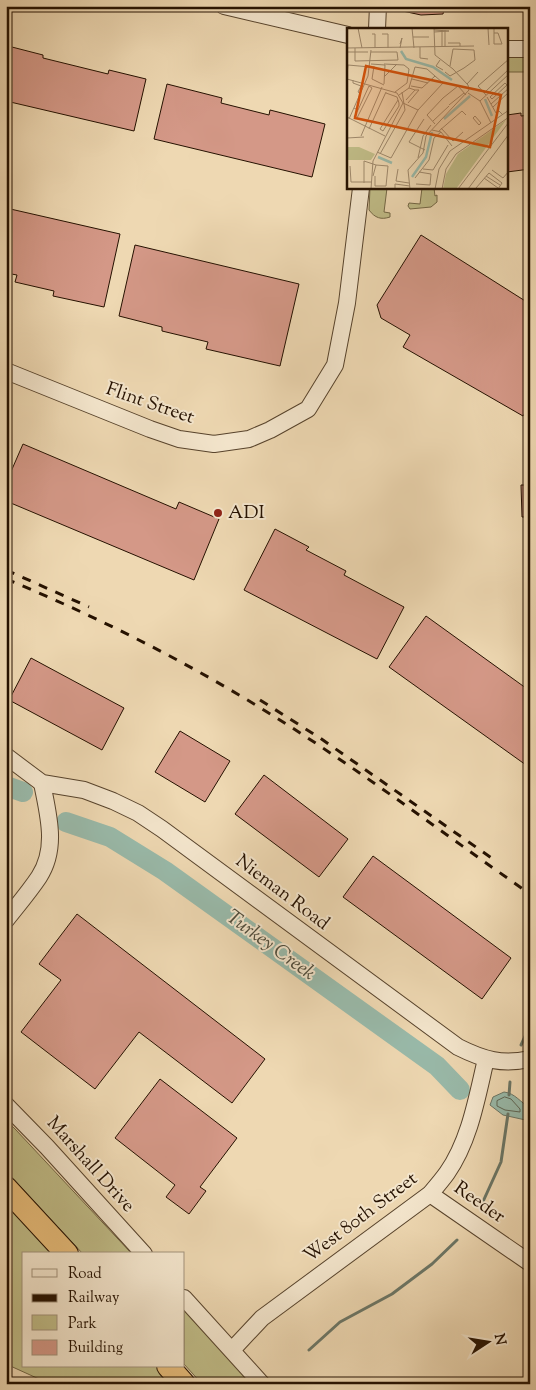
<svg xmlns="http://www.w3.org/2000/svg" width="536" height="1390" font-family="'Sorts Mill Goudy',serif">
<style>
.green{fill:#c0bc87;stroke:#726644}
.water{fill:#99baaa;stroke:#6b7666}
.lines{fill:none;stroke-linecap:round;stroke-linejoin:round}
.shore{stroke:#5f6655;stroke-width:1}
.stream{stroke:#6b7666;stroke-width:3}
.river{stroke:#99baaa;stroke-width:20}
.building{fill:#d49887;stroke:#251100}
.minor-casing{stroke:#57432c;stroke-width:18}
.highway-casing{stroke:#251100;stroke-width:24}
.minor{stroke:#f4e6cd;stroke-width:16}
.highway{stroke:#e7bc79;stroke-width:22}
.rail{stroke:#251100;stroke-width:3;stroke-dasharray:9 9;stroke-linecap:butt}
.poi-dot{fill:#8f2418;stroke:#f4e6cd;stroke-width:2}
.labels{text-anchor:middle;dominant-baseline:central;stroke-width:4;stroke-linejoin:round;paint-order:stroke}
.street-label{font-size:19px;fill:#251100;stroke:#f4e6cd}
.poi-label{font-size:19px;fill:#251100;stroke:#f4e6cd;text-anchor:start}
.water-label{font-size:20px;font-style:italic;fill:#4e4c3c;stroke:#f4e6cd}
.inset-river{fill:none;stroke:#99baaa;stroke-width:2.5}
.inset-road{fill:none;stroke:#9e886b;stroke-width:1}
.view{fill:#d4520b;fill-opacity:0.15;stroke:#d4520b;stroke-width:2.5}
.inset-edge{fill:none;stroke:#251100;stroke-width:2.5}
</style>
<rect width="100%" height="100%" fill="#eed8b2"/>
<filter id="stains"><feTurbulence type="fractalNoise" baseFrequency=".004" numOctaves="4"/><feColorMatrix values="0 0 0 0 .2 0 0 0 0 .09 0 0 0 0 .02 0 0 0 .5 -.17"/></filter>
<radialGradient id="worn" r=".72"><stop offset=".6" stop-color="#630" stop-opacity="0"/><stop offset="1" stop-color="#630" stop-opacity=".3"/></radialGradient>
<g class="green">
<rect x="507" y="57" width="23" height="15"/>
<path d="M370,188H387L384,212L390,213V217C381,220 375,218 369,210Z"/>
<polygon points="422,188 434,188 435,196 437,195 437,202 431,207 410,209 408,206 409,203 420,204"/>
<polygon points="6,1120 16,1130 132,1254 83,1254 6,1171"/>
<polygon points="6,1205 55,1254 24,1254 24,1366 168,1366 185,1384 50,1384 6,1364"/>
<polygon points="184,1309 254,1384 202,1384 184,1364"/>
</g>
<path class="water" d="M504,1092C515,1093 521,1103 530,1108V1121L503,1115L490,1105L493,1097Z"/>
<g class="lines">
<polygon class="shore" points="505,1097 511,1099 520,1109 520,1112 505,1110 497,1106 497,1101"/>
<g class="stream">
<polyline points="521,1045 530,1026"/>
<polyline points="509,1095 510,1082"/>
<polyline points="481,1206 501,1162 508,1114"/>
<polyline points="309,1350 340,1322 392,1294 432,1264 457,1240"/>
</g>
<g class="river">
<polyline points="6,786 23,792"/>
<polyline points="66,822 110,837 165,871 437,1066 460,1090"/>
</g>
</g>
<g class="building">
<polygon points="399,6 445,6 443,14 421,15 398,10"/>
<polygon points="8,46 43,55 43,58 108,74 109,70 146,79 134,131 6,101 6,53"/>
<polygon points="167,84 222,98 221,103 269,115 270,110 325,124 312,177 154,139"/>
<polygon points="521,113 521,116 530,115 530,169 507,172 507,115"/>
<polygon points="6,208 120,234 104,307 53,296 54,291 15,282 17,275 6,273"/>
<polygon points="421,235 530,304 530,411 527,410 523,416 403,347 410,335 381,318 377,305"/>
<polygon points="135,245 299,284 280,366 206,349 208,342 162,331 162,327 119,316"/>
<polygon points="23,444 176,509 179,502 219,519 194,580 6,501 6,483"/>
<polygon points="521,485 530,485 530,517 522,517"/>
<polygon points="275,529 309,547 306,550 346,571 344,575 404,607 377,659 244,590"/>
<polygon points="426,616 530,691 530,759 526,765 389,667"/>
<polygon points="31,658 124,708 102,750 9,700"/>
<polygon points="180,731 230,761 205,802 155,772"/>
<polygon points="264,775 348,839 319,877 235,814"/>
<polygon points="373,856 511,958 482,999 343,897"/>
<polygon points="77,914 265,1059 232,1103 139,1032 95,1089 21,1032 61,980 39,964"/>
<polygon points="160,1079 237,1138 200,1187 206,1191 189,1214 166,1197 175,1185 115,1138"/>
</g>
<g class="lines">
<defs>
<g id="minor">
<polyline points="224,6 348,35"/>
<polyline points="377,29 378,6"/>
<polyline points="507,49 530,49"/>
<polyline points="6,371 150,429 179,439 214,444 249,439 270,430 308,409 335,365 347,303 361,188"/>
<path d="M6,756L42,783L84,790L113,801L138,813L162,829L458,1047C484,1060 502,1065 530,1059"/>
<path d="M6,920C17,906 29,892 39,877C58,848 48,814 42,783"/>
<polyline points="6,1105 47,1147 144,1254"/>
<polyline points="430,1194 530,1263"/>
<polyline points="184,1298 262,1384"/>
<path d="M232,1350L262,1318L430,1194C436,1187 442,1180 447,1173C470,1140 477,1097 486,1059"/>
</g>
<g id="highway">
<polyline points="6,1188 67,1254"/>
<polyline points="168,1366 184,1384"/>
</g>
</defs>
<use href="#minor" class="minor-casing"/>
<use href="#highway" class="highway-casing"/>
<use href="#minor" class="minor"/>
<use href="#highway" class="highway"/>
<g class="rail">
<polyline points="6,570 89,607"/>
<path d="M6,579C98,617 187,662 272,715C360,770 444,834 530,894"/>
<polyline points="260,700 320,738 493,859"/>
</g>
</g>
<circle class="poi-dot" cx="218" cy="513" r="5"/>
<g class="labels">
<g class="street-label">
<text transform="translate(150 404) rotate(19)">Flint Street</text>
<text transform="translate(282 893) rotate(37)">Nieman Road</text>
<text transform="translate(90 1165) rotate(48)">Marshall Drive</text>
<text transform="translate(479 1203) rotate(35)">Reeder</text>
<text transform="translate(361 1218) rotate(-37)">West 80th Street</text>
</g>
<g class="poi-label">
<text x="228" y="513">ADI</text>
</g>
<g class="water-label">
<text transform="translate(270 946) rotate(36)">Turkey Creek</text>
</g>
</g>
<g transform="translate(347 28)">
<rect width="161" height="161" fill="#eed8b2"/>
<path d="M159,92L109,161H96L99,146L111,126ZM0,119H12L28,126L24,132H0Z" fill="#c0bc87"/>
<path class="inset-river" d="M54,23L59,31L86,39L105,52M138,71L145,88M97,91L123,68M31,129L45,135M65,149L79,129L85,104"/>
<path class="inset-road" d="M11,0L15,20M65,0L67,20M141,0L142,17M147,0V16H155L151,5H147M87,2L102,3L87,4M95,2V19M98,2V19M25,6H28V20M35,6H41V20M66,9H82M101,15H113V18M53,16L55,10L53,20M73,19V30L81,31M0,20L127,18M8,20V33L51,32L50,24H24M0,24H21M93,32L89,38L96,42M24,36L38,37L37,56M37,36L57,37L62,41L60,55L48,64M27,38L25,51L37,57M98,44L103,48L117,40L128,32L127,22L106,21L103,38M0,47L1,37L23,39M37,49L50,36M0,51L50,65L56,75L26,133L24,161M65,51L81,55M6,52V55L14,58L11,64L14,66M158,55L160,57L145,71L143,69ZM120,56L131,44M64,58L75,60L88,48M39,65L50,69L52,75V78L36,103L33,101L51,72M121,65L133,73L144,95M137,65L162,41M52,67L62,60L68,39L80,41L96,55L71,82L56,75M139,67L131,58L162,31M140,69L149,85L152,83L156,87M59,72L68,62L62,60M133,73L162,46M61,75L72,62H68M144,76L162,60M102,77L117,65M146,79L162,64M7,80L11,82L7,89L10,90L25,60L22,58M11,82L22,58M128,88L134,95L132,97L126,90ZM0,89L38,108M2,91L21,48L24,22M77,91L62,114L78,122M86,93L102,78M88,96L80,87L96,70L111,58L119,67M94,100L106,113L116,104M22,101L39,64M85,102L94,104L105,118M92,103L115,83L119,87M14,108L35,59M0,110L17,109M30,124L44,130L71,82M33,126L58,82L55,64M71,130L76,108L84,97M3,138L4,154H24M51,141L49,153L62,155M76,141L86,142L101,117M145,142L156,150L162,143M28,148V158H39L41,138L29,137M139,148L153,157M68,150L82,132L87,110L94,104M137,150L151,160M17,155V133L29,137L26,148M69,156L83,157L84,146L72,144M129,160L142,145L155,155L151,161M48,161V156L63,158M63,161L61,142L76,125L79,108L122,62L121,57L106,41L88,27L87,0M88,161L92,141L103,123L162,82M95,161L99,141L109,126L162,89M111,161L162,94M121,161L162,106"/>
<path class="view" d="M19,38L154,67L143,119L8,90Z"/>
<rect width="161" height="161" class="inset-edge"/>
</g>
<rect width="536" height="1390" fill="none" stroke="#eed8b2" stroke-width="25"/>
<rect x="8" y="8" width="521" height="1375" fill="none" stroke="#251100" stroke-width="2.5"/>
<rect x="12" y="12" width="511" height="1365" fill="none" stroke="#251100"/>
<rect x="22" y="1252" width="162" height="115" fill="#f4e6cd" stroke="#a1917b"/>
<rect x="32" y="1269" width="25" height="8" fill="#f4e6cd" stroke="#a1917b"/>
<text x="68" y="1278" font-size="15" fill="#251100">Road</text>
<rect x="32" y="1294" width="25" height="8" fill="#251100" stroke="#a1917b"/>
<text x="68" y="1302" font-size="15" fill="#251100">Railway</text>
<rect x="32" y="1315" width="25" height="15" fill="#c0bc87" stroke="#a1917b"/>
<text x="68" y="1328" font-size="15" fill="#251100">Park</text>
<rect x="32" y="1340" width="25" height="15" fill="#d49887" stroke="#a1917b"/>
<text x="68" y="1352" font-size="15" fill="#251100">Building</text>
<g transform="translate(488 1342) rotate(78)" stroke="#f4e6cd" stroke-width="4" paint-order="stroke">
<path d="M0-4L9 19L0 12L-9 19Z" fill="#251100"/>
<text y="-8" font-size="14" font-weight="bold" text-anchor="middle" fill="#251100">N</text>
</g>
<rect width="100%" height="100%" filter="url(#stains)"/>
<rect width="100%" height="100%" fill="url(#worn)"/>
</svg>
